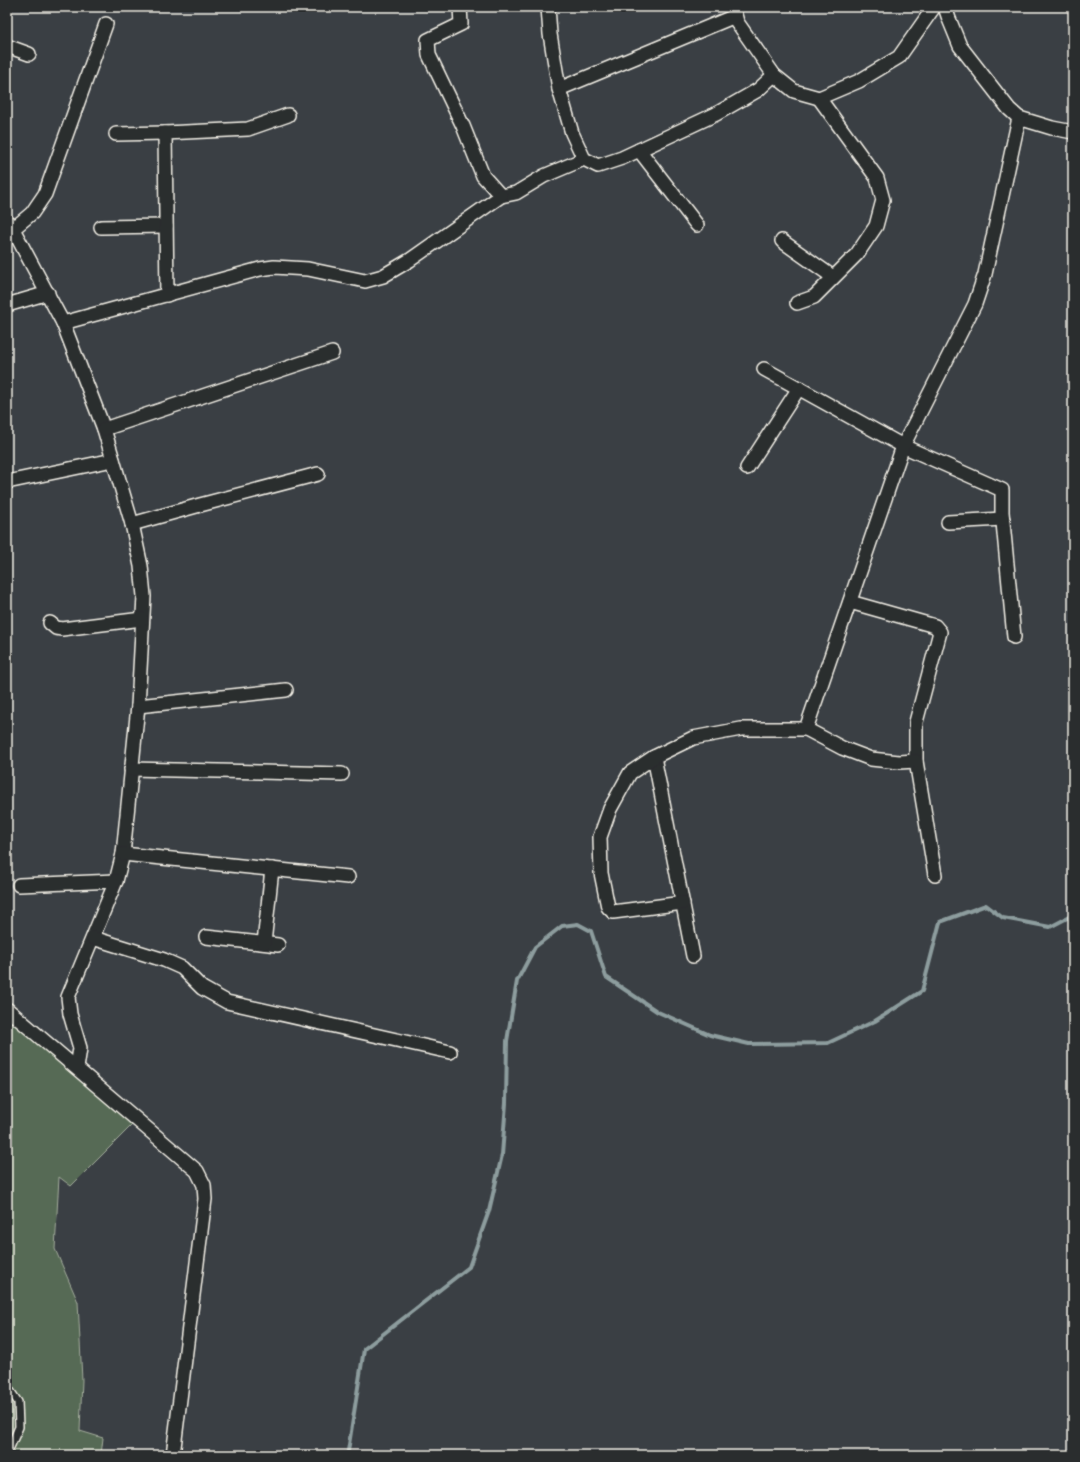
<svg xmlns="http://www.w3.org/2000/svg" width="1080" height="1462" font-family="Pangolin,sans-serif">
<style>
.green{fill:#566a54;stroke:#a5ae9e}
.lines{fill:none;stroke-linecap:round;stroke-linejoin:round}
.stream{stroke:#8d9d9e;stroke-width:4}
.lane-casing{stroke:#f4f1e8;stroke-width:10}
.street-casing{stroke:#f4f1e8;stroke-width:16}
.lane{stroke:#2a2d2e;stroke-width:7}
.street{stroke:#2a2d2e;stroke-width:13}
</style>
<rect width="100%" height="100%" fill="#3a3f44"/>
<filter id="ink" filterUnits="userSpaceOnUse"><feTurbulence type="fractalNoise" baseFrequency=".025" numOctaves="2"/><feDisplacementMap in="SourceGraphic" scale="8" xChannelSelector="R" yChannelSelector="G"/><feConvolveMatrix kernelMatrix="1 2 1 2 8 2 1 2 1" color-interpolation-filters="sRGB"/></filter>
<g filter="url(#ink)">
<polygon class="green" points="7,1016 134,1123 71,1186 59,1177 55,1249 78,1302 82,1380 80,1431 103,1438 101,1455 7,1455"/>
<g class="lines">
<polyline class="stream" points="346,1455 348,1451 364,1349 469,1267 489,1211 502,1155 506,1103 507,1041 517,981 535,947 562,926 578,924 591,931 606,977 658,1012 710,1035 749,1044 828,1043 875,1021 922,991 940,922 986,905 1003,918 1050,927 1073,915"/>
<defs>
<polyline id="lane" points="7,1386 18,1402 19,1427 7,1454"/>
<g id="street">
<polyline points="460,7 461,24 428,40 429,55 463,126 483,176 501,196 516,193 544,176 584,159"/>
<polyline points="548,7 550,34 559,89 572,133 584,159 598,166 622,158 716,114 758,90 774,75"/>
<polyline points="733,7 737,22 774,75 794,91 819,98 859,81 899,57 934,7"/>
<polyline points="945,7 949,19 960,46 1009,109 1019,118 1052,128 1073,132"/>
<polyline points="7,46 29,54"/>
<polyline points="559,89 735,16"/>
<polyline points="116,134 165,133"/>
<polyline points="639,150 697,225"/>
<polyline points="7,221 13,229 63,323 104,429 132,524 141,566 144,596 138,706 123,854 116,881 68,997 70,1014 80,1048 77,1068"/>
<polyline points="101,227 166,226"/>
<polyline points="13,229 32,213 45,194 106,24"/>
<polyline points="782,241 833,277"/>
<polyline points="167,295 165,133 248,129 288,115"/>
<polyline points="797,303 814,297 857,254 876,226 883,200 877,178 819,98"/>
<polyline points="7,305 48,293"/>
<polyline points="63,323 260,269 274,267 308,269 365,281 383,276 410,260 501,196"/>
<polyline points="764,369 903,446 1002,490 1002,512 1014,637"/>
<polyline points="104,429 332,353"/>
<polyline points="747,468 799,388"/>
<polyline points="7,482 113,460"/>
<polyline points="948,522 1003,519"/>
<polyline points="132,524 200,505 318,474"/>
<polyline points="850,602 935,626 940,632 916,722 916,761 935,875"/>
<polyline points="50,623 56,628 62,629 142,619"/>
<polyline points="138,706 286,690"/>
<polyline points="806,729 903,446 975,304 985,274 1019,118"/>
<polyline points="654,757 693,956"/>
<polyline points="131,769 342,774"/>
<polyline points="123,854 348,877"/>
<polyline points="19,885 116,881"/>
<polyline points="683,903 613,912 608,907 601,873 600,837 610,809 630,773 654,757 693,738 741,729 806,729 842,748 871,759 899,762 916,761"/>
<polyline points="206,937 278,945"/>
<polyline points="93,938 164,960 182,968 202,988 227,1002 450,1052"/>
<polyline points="264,943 272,869"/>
<polyline points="7,1009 197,1171 204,1185 205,1199 173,1455"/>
</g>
</defs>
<use href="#lane" class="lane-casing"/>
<use href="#street" class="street-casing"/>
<use href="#lane" class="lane"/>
<use href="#street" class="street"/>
</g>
</g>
<rect width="1080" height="1462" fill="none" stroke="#2a2d2e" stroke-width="24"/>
<rect x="12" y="12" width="1056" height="1438" fill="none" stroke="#f4f1e8" stroke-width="1.5" filter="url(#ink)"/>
</svg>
